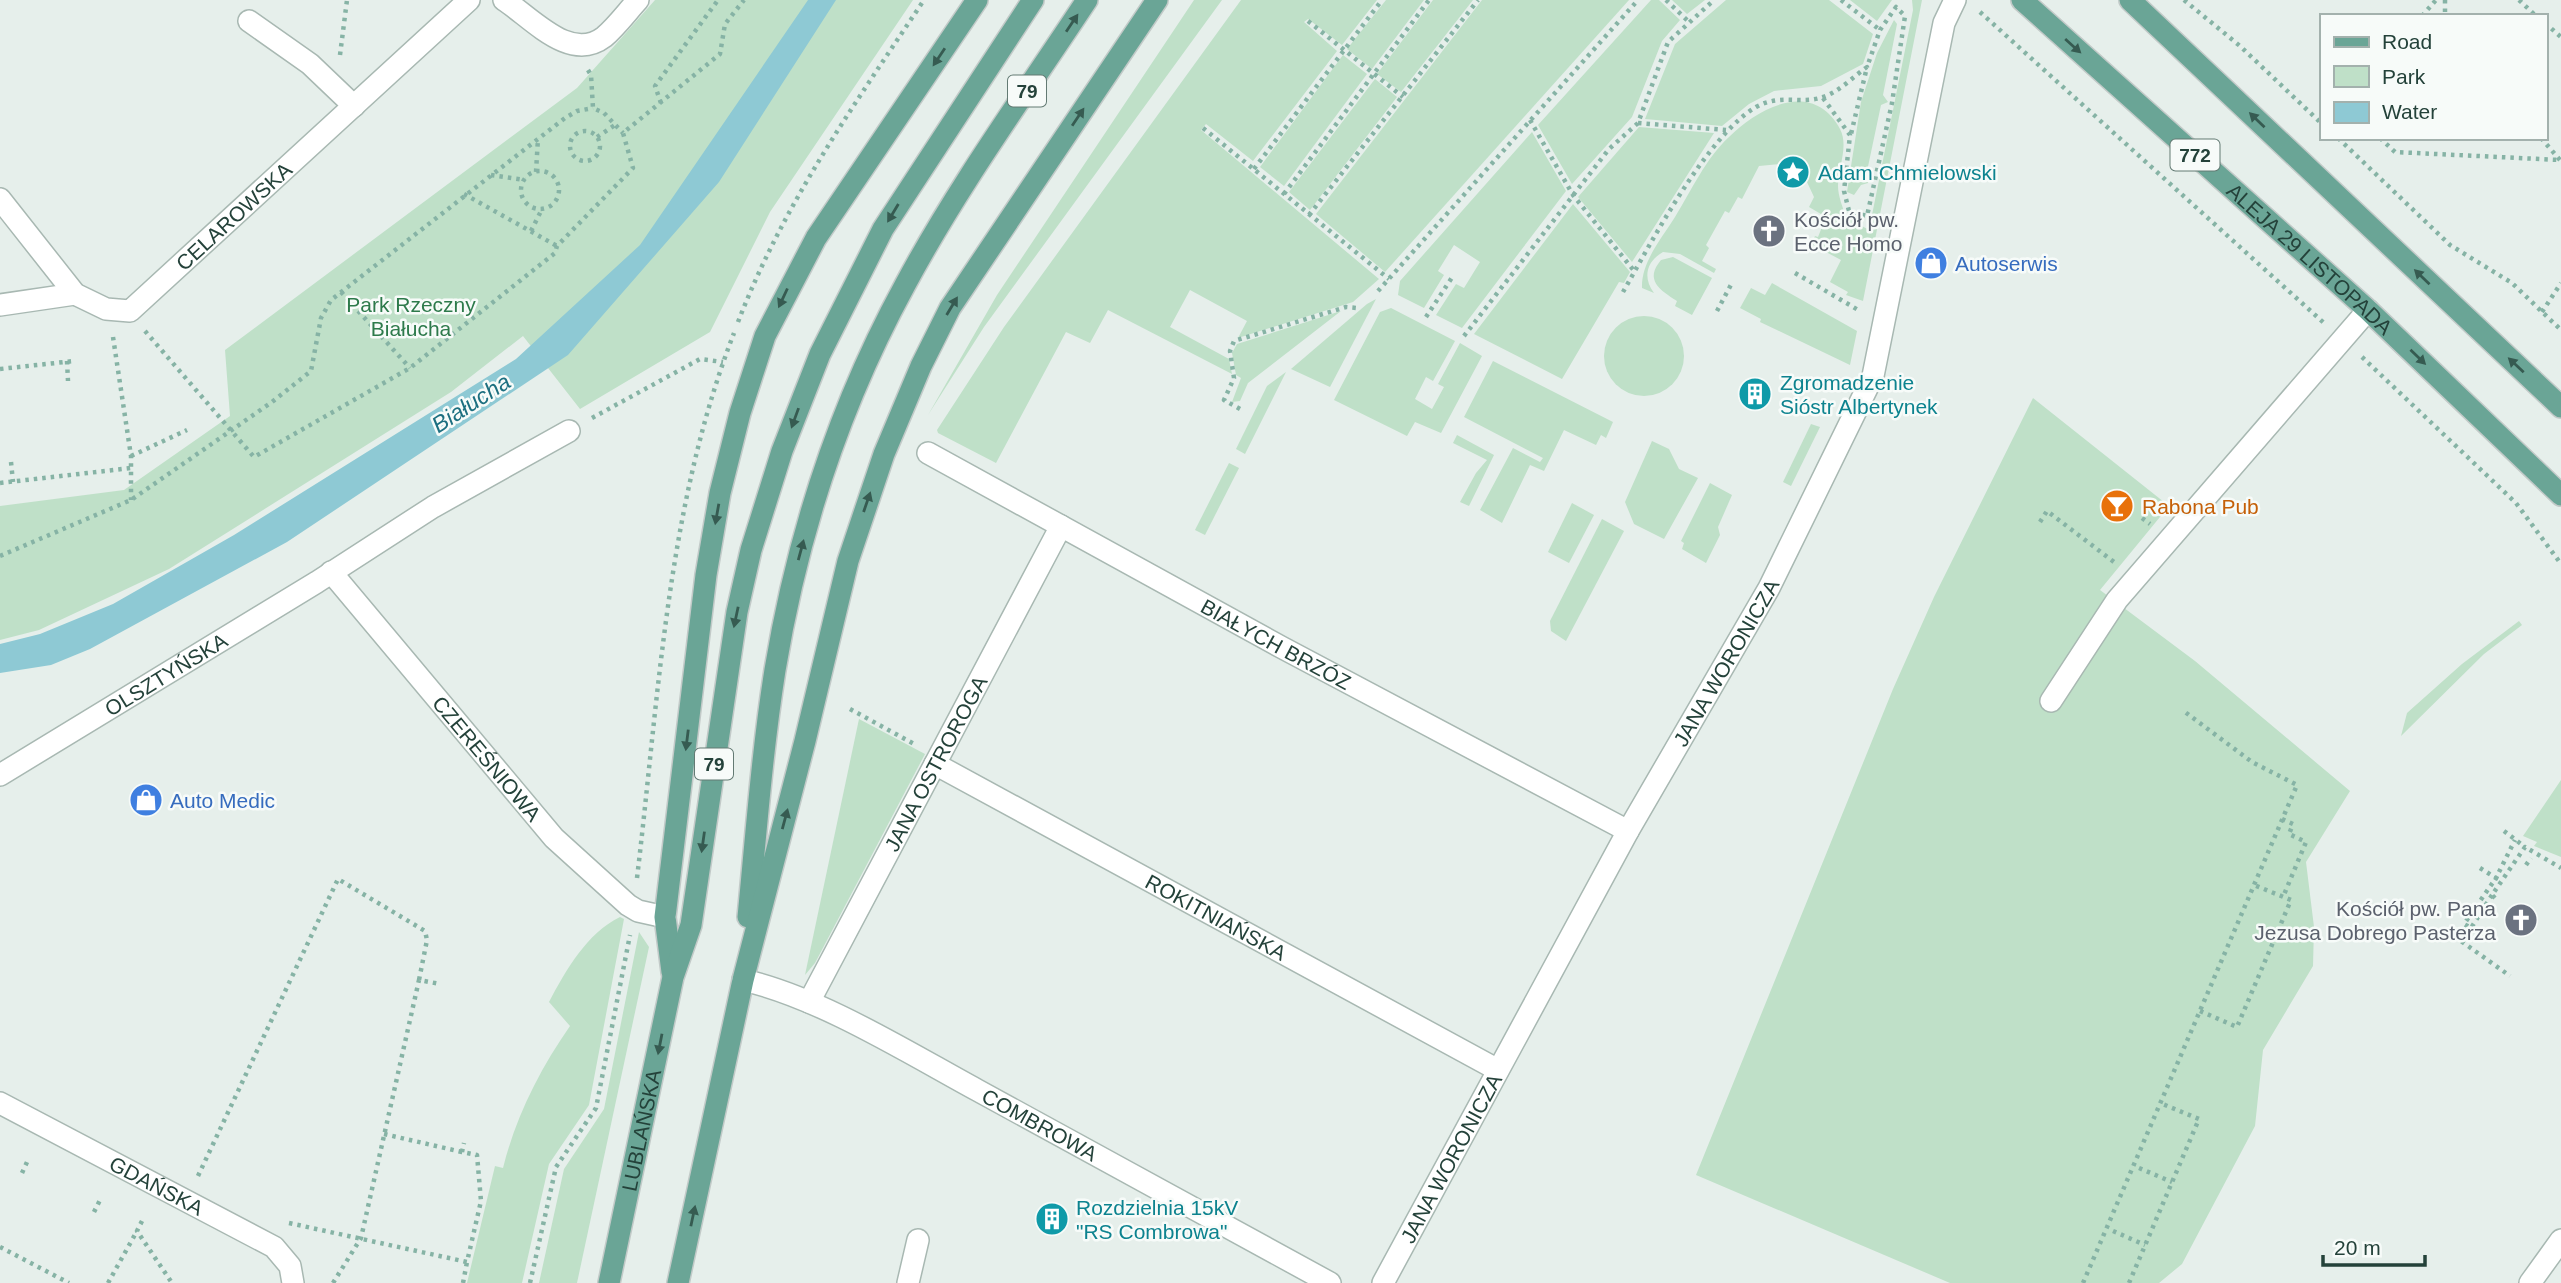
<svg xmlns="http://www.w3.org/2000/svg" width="2561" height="1283" font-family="Helvetica,sans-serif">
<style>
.green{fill:#bfe0c8}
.water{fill:#8ec9d4}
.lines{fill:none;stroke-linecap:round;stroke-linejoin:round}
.minor-casing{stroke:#a8b8b2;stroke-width:24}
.major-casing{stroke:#c2cac8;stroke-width:24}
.path{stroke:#86b3a5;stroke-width:4.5;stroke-dasharray:3.5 5;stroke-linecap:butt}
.minor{stroke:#fff;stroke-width:21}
.major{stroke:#6aa596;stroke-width:21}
.oneway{fill:#365b51}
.labels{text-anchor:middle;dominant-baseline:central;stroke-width:5;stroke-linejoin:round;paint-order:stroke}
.shield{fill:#f7fbf9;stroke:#637a73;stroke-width:2}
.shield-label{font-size:19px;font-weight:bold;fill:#24423a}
.culture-label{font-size:21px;fill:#0d838f;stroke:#f7fbf9;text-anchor:start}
.street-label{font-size:21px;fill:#24423a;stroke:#f7fbf9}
.worship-label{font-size:21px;fill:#5b616d;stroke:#f7fbf9;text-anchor:start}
.shop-label{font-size:21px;fill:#366cbe;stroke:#f7fbf9;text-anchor:start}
.park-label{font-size:21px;fill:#2d7a4b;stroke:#f7fbf9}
.food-label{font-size:21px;fill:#c56008;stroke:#f7fbf9;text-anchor:start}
.water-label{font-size:23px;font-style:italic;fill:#1c6f80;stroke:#f7fbf9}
</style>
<rect width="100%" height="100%" fill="#e6efeb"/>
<g class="green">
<polygon points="655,0 913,0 770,212 710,332 580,409 523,336 451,392 169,569 39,630 0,640 0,506 124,490 230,416 225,350 577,88"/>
<polygon points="1194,0 1222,0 984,327 928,415 997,295"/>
<polygon points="1241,0 1377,0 1342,45 1308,19 1304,22 1337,51 1253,161 1206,124 1201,130 1379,279 1353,302 1238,338 1247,321 1190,290 1170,327 1229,359 1232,374 1108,310 1090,343 1066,332 996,463 938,433 937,430 1004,327"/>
<polygon points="1386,0 1424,0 1372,69 1347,49"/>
<polygon points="1433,0 1473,0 1401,92 1377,74"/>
<polygon points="1482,0 1629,0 1385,272 1316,214"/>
<polygon points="1651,0 1659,0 1680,20 1662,41 1632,117 1572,184 1538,125"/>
<polygon points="1672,0 1705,0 1687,14"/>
<polygon points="1726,0 1829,0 1873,34 1863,64 1821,86 1774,91 1749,104 1722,126 1645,119 1675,44"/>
<polygon points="1850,0 1892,0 1877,21"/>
<path d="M1912,0H1922L1863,301L1846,295L1848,292L1830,282L1841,260L1811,244L1815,236L1818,237L1826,217L1809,207L1814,197L1800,167L1791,163L1759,166L1742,199L1738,197L1729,213L1725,211L1706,245L1709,248L1702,261L1716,269L1714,273L1680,254L1663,252C1647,261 1642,277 1654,293L1642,288C1641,262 1662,238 1675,217C1691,191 1706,158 1729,137C1759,107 1813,79 1840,129C1849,146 1838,168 1838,186C1838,196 1843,208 1846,217L1869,230L1913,10Z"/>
<polygon points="1894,20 1897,24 1883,95 1888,102 1881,105 1866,176 1868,183 1861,185 1854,195 1847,192 1861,102 1877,53"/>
<polygon points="1343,55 1367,74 1284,186 1260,167"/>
<polygon points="1375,79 1397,97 1310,210 1289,192"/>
<polygon points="1639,127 1714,133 1632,262 1578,197"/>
<polygon points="1532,132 1566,191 1462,328 1436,315 1456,284 1464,288 1480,262 1454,245 1438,271 1444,275 1424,308 1398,295 1400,281"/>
<polygon points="1573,204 1630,272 1624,283 1619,282 1562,379 1474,334"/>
<path d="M1673,257L1712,278L1692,315L1675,306L1677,301C1660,290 1644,280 1661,260Z"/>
<polygon points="1772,283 1857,331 1850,365 1760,322 1761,319 1740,308 1751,288 1765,295"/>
<polygon points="1376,299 1330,387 1291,369 1367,304"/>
<polygon points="1391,308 1455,341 1433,381 1426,377 1415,399 1432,409 1444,387 1438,384 1460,343 1482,356 1441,433 1415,422 1407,436 1334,400 1380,312"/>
<polygon points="1341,311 1248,383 1240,401 1232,402 1241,378 1236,375 1232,353 1237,344"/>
<circle cx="1644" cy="356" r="40"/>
<polygon points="1493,361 1613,422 1606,438 1601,435 1596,445 1564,430 1544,471 1530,465 1502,523 1480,510 1513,448 1540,462 1543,458 1464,417"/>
<polygon points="1286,372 1245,454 1236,449 1267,386"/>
<polygon points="2033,398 2169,506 2100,590 2195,661 2350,791 2306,862 2314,927 2313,966 2263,1050 2255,1126 2182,1264 2159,1283 1950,1283 1696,1175 1893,689 1934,597"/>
<polygon points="1811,424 1820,427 1791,486 1783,482"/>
<polygon points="1457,435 1494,455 1469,506 1460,502 1476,473 1487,460 1453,443"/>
<polygon points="1652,441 1669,449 1679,469 1698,478 1664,539 1634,524 1625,502"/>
<polygon points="1229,463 1239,468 1205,535 1195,530"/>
<polygon points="1710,483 1732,495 1718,527 1720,535 1706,563 1682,549 1684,543 1681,541"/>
<polygon points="1572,503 1594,515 1569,563 1548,552"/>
<polygon points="1602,519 1624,531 1566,641 1551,631 1550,621"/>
<polygon points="2519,621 2522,625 2484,654 2401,736 2407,713 2462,664"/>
<polygon points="859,719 925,754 815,963 805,975"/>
<polygon points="2561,780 2561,857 2534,846 2537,842 2523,836"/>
<path d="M620,917L624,919L589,1105L549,1164L522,1283H467L495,1166L503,1168C516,1116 540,1069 570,1026L549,1002C566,970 587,933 620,917Z"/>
<polygon points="639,932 649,947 577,1283 539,1283 564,1169 604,1109"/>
</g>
<polygon class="water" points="808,0 836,0 719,182 568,355 287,542 90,649 51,665 0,673 0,644 40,634 113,604 234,535 516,359 640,245"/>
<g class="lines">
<defs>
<g id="minor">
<path d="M504,0C532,18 570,63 604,37C616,27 627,12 638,0"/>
<polyline points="249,21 310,64 354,106"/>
<path id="s1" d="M0,199L75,294L106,309L130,311L469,0"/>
<polyline points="0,305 75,294"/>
<path id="s2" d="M928,453L1281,647L1628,831"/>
<path id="s3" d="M331,572L554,838L628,905L638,911L665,917"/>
<polyline points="2051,701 2117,600 2368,310"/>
<path id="s4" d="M935,764L1498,1070"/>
<path id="s5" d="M0,775L317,582L433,507L569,431"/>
<path id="s6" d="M743,980C819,997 907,1052 977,1090C1095,1154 1212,1219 1330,1283"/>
<path id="s7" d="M809,1002L1061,526"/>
<path id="s8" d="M0,1103L274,1247L290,1266L293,1283"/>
<polyline points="908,1283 918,1240"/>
<path id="s9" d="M1383,1283L1628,831L1769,588L1873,376L1944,23L1955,0"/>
<polyline points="2530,1283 2561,1240"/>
</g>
<g id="major">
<path id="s10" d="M2022,0L2368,310L2561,495"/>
<polyline points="2130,0 2561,407"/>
<path d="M748,917C756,835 762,752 775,670C797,537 840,404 905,285C958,186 1025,94 1087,0"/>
<polyline points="672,972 665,917 706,575 720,493 740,413 765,336 816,238 977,0"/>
<path id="s11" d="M609,1283L673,977L691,925L737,612L751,550L782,451L820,354L883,229L1033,0"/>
<polyline points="678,1283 743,980 805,741 848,561 884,454 921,366 950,308 1157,0"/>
</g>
</defs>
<use href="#minor" class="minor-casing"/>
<use href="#major" class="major-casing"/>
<g class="path">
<polyline points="1666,0 1688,21"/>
<polyline points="1841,0 1880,30"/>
<polyline points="2184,0 2240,46 2321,123"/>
<polyline points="2445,0 2445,16"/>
<polyline points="2519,0 2536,16"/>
<polyline points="1980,12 2324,323"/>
<polyline points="2422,16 2436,0"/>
<polyline points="1308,21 1403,97"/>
<polyline points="2545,23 2561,37"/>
<polyline points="340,55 347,0"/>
<polyline points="588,70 591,75 593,108 604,113 623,133"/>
<polyline points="1823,98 1850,135 1844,191 1849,211 1867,216 1892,103 1905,16 1896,7 1880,30 1867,67"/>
<polyline points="661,103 655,86 718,0"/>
<polyline points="1530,120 1573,195 1635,272"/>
<polyline points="1638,123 1726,130"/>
<polyline points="1203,128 1389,279"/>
<circle cx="585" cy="146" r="15"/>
<polyline points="597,137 615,125"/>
<polyline points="2338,138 2450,245 2512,283 2561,330"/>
<polyline points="2380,138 2395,152 2560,160"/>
<polyline points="2541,138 2560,160"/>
<polyline points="1254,169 1382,0"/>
<circle cx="540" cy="190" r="19"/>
<polyline points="536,172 538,138"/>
<polyline points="491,175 525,180"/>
<polyline points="464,194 557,246"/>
<polyline points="1284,194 1429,0"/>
<polyline points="1309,215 1478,0"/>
<polyline points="531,231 542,209"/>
<polyline points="1795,273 1860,311"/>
<polyline points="1378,291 1638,0"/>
<polyline points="341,292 410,368"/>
<path d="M1623,292C1652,241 1707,136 1756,107C1781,93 1802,105 1823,97C1839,92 1854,76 1867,67L1851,134"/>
<polyline points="1717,311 1733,281"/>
<polyline points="2542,312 2561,283"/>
<polyline points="1426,317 1453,276"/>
<path d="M738,322C784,203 854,105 924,0"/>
<polyline points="145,331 254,457 410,368 555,253 557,246 633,168 623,133 720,54 725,24 744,0"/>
<polyline points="1464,336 1609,149 1638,123 1668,42 1714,0"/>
<polyline points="113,337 131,456 131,500"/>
<polyline points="2362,357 2516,503 2561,564"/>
<polyline points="67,361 68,381"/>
<polyline points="0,369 74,361"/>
<polyline points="1240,409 1224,400 1234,378 1230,351 1234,341 1346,307 1357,308"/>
<polyline points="592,418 700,359 723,362"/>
<polyline points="131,456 187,430"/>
<polyline points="11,462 13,482"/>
<polyline points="0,483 131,468"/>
<polyline points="2142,518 2150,524"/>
<polyline points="2040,522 2047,511 2114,562"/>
<polyline points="0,556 131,500 272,402 311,371 321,318 331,300 565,118 577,111 593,108"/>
<polyline points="850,709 916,745"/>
<polyline points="2282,819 2293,824 2289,834 2306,842 2283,897"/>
<polyline points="2504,831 2525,847"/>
<polyline points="2526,865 2531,858"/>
<polyline points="2480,868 2496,878 2515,840"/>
<path d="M637,878C659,695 667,506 734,333"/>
<polyline points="2492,895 2471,928 2464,924 2496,878 2502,881"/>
<polyline points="2495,898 2492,895 2525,847 2561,868"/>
<polyline points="2471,928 2461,941 2510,976"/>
<polyline points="2200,1011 2237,1027 2291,900 2254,885"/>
<polyline points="384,1134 462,1152"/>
<polyline points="2139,1168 2172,1182"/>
<polyline points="22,1173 27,1162"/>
<polyline points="198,1176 338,879 425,931 427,940 419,980"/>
<polyline points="94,1212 100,1200"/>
<polyline points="142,1221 137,1231 172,1283"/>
<polyline points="289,1223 467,1262 481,1201 477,1155 462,1152 464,1143"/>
<polyline points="2113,1231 2145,1245"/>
<polyline points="0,1247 69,1283"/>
<polyline points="108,1283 137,1231"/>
<polyline points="333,1283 361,1238 419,980 440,984"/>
<polyline points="463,1283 467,1262"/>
<polyline points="530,1283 556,1167 596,1108 630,935"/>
<polyline points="2083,1283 2297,785 2252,762 2185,712"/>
<polyline points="2129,1283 2199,1119 2160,1103"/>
</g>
<use href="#minor" class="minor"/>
<use href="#major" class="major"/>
</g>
<defs><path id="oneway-solid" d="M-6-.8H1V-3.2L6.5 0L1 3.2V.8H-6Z" transform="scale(1.75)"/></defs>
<g class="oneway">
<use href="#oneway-solid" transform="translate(1072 23) rotate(-56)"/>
<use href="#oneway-solid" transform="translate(2073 46) rotate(42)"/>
<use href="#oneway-solid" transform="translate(939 57) rotate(124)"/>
<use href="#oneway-solid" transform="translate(1078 117) rotate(-56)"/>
<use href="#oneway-solid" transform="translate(2257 120) rotate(-136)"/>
<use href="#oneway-solid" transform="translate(893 213) rotate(121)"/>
<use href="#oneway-solid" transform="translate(2422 277) rotate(-136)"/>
<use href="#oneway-solid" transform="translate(783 298) rotate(115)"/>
<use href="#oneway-solid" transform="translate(952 306) rotate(-59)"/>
<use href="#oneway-solid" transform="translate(2418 357) rotate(44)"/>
<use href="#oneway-solid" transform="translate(2516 365) rotate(-137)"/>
<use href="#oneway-solid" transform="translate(795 418) rotate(110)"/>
<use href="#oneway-solid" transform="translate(867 502) rotate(-71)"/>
<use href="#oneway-solid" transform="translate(717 514) rotate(100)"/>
<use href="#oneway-solid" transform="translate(801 550) rotate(-75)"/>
<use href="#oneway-solid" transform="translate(736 617) rotate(102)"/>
<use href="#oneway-solid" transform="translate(687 740) rotate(97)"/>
<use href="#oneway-solid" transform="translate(785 819) rotate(-75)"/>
<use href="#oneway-solid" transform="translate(703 842) rotate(98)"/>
<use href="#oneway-solid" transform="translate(660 1044) rotate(101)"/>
<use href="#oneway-solid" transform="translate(693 1216) rotate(-78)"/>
</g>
<defs>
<symbol id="sight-disc" viewBox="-11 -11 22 22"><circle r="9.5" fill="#0f9aa8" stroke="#f7fbf9"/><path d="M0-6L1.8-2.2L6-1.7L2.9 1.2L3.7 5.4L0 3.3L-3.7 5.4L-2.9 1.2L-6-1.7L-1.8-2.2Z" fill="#fff"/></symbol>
<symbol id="church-disc" viewBox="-11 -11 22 22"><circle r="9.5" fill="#6b7280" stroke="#f7fbf9"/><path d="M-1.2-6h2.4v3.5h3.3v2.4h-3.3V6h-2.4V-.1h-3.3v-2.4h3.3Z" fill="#fff"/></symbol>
<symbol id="shop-disc" viewBox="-11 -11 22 22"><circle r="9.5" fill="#3f7fe0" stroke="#f7fbf9"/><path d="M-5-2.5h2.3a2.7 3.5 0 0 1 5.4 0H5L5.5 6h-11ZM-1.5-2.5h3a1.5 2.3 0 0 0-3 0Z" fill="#fff"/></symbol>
<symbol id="building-disc" viewBox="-11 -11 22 22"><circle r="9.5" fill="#0f9aa8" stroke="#f7fbf9"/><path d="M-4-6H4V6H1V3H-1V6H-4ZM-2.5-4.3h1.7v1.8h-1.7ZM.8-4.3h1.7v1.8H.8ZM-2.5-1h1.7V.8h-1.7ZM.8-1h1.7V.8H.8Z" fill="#fff"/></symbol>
<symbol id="bar-disc" viewBox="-11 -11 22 22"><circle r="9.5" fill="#e8710a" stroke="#f7fbf9"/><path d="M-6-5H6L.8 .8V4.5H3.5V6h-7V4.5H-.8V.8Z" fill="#fff"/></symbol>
</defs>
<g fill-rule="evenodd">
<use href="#sight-disc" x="1774" y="153" width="38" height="38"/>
<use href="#church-disc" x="1750" y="212" width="38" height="38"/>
<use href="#shop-disc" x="1912" y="244" width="38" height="38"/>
<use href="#building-disc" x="1736" y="375" width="38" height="38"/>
<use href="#bar-disc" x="2098" y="487" width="38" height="38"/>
<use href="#shop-disc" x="127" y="781" width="38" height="38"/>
<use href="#church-disc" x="2502" y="901" width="38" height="38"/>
<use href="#building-disc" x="1033" y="1200" width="38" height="38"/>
</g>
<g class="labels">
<g class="shield">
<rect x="1008" y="75.5" width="38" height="31" rx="5"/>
<rect x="2170.5" y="139.5" width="49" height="31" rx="5"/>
<rect x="695" y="748.5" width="38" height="31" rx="5"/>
</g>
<g class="shield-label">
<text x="1027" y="91">79</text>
<text x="2195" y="155">772</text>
<text x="714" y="764">79</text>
</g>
<g class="culture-label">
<text x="1818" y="172">Adam Chmielowski</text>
<text x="1780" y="382">Zgromadzenie<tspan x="1780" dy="24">Sióstr Albertynek</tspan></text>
<text x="1076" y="1207">Rozdzielnia 15kV<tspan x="1076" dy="24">"RS Combrowa"</tspan></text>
</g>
<g class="street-label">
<text stroke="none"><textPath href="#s1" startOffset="320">CELAROWSKA</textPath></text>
<text stroke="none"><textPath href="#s10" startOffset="387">ALEJA 29 LISTOPADA</textPath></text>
<text stroke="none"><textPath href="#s2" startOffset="397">BIAŁYCH BRZÓZ</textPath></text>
<text stroke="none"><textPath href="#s9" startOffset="709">JANA WORONICZA</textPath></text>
<text stroke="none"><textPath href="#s5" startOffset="194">OLSZTYŃSKA</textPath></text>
<text stroke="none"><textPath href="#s3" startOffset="243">CZEREŚNIOWA</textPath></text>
<text stroke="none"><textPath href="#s7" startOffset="270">JANA OSTROROGA</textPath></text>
<text stroke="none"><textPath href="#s4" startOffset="320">ROKITNIAŃSKA</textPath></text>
<text stroke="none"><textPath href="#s6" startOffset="331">COMBROWA</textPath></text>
<text stroke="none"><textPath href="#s11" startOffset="156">LUBLAŃSKA</textPath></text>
<text stroke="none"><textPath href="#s9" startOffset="142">JANA WORONICZA</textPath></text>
<text stroke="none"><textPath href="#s8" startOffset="177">GDAŃSKA</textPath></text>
</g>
<g class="worship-label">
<text x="1794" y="219">Kościół pw.<tspan x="1794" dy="24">Ecce Homo</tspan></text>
<text x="2496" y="908" text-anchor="end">Kościół pw. Pana<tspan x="2496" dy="24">Jezusa Dobrego Pasterza</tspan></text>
</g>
<g class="shop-label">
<text x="1955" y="263">Autoserwis</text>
<text x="170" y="800">Auto Medic</text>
</g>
<g class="park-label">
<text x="411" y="304">Park Rzeczny<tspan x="411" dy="24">Białucha</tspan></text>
</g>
<g class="food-label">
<text x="2142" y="506">Rabona Pub</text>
</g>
<g class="water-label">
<text transform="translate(471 403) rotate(-33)">Białucha</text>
</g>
</g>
<rect x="2320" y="14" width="228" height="126" fill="#f7fbf9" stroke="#a3b1ad" stroke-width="2"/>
<rect x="2334" y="37" width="35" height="10" fill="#6aa596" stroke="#a3b1ad" stroke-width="2"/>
<text x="2382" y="49" font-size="21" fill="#24423a">Road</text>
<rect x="2334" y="66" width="35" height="21" fill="#bfe0c8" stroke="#a3b1ad" stroke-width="2"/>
<text x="2382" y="84" font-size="21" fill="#24423a">Park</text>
<rect x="2334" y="102" width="35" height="21" fill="#8ec9d4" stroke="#a3b1ad" stroke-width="2"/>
<text x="2382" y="119" font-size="21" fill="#24423a">Water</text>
<path d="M2323 1255v10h102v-10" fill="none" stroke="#24423a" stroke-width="3.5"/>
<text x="2334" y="1255" font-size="21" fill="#24423a" stroke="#f7fbf9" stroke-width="5" paint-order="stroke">20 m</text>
</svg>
